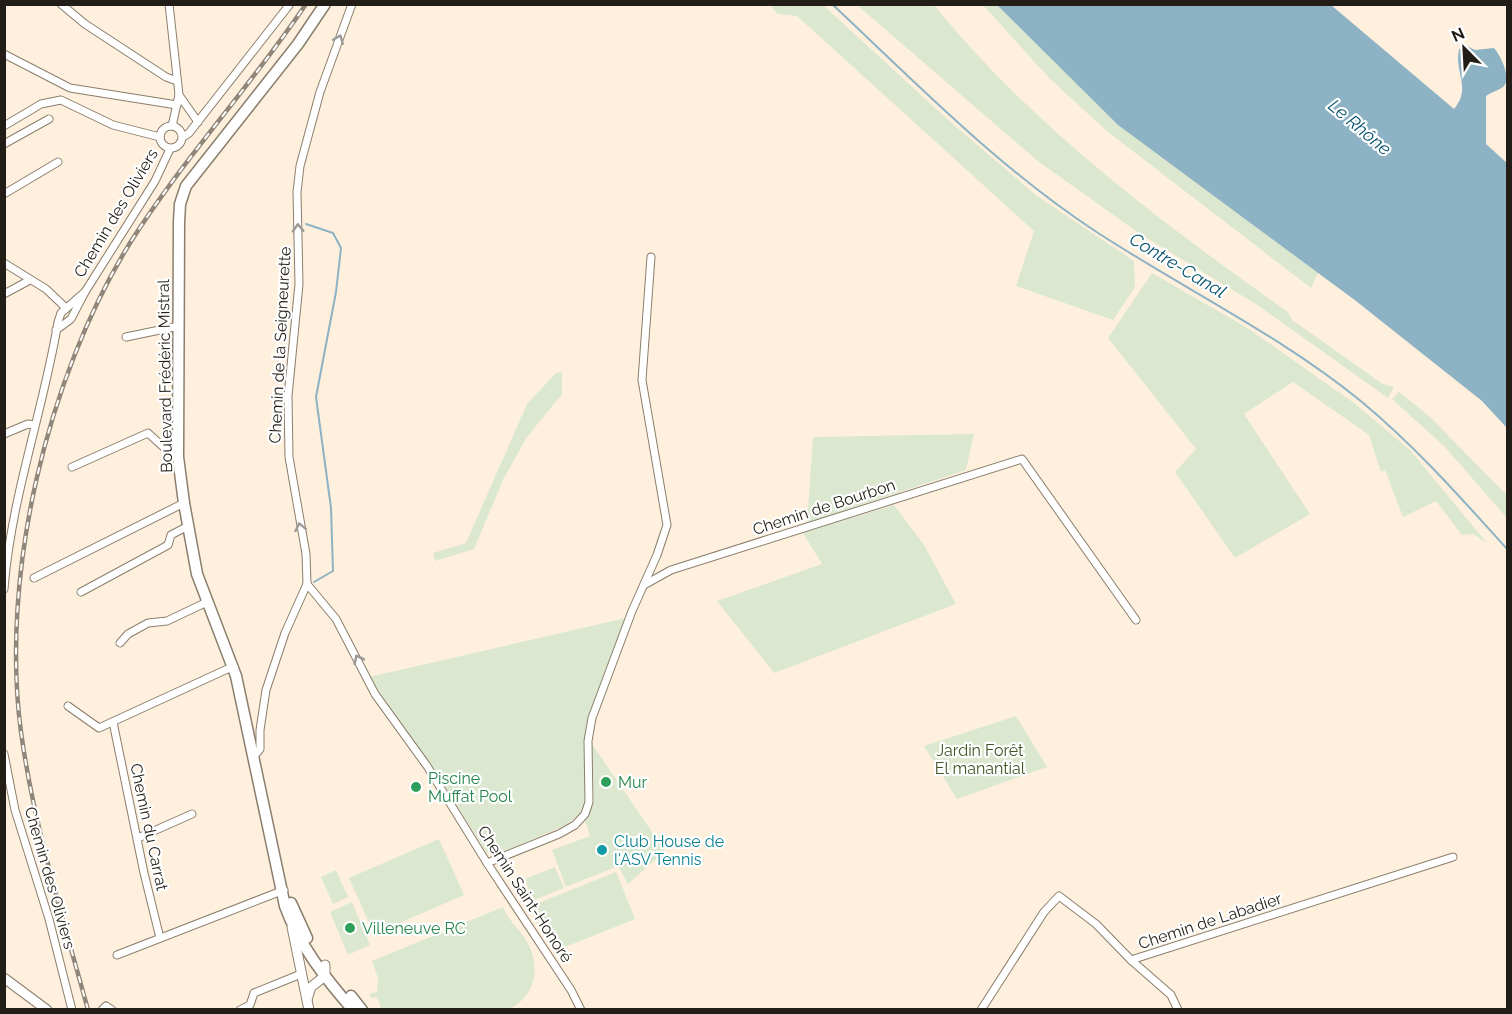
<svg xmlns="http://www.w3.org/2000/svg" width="1512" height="1014" font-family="Raleway,sans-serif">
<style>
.green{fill:#dbe8cf}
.water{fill:#8cb2c4}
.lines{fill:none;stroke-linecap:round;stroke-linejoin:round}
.stream{stroke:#8cb2c4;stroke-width:2}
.minor-casing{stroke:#8a7e6d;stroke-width:9}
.tertiary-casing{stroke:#8a7e6d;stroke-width:11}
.secondary-casing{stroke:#8a7e6d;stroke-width:13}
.minor{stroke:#fff;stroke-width:7}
.tertiary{stroke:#fff;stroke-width:9}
.secondary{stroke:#fff;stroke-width:10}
.rail-casing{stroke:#908679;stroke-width:4.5}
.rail{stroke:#fff;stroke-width:2;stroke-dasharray:7;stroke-linecap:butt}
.oneway{stroke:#9c9996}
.leisure-dot{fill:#2e9e5b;stroke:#fff;stroke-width:2}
.culture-dot{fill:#0f9aa8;stroke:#fff;stroke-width:2}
.labels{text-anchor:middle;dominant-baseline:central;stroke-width:4.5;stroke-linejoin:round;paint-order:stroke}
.street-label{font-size:16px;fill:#221d16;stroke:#fff}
.park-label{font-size:16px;fill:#3f5524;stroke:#fff}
.leisure-label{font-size:16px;fill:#27864d;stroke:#fff;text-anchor:start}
.culture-label{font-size:16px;fill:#0d838f;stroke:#fff;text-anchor:start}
.water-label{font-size:18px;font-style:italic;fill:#0a556f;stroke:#fff}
</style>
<rect width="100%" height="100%" fill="#fef0dd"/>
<g class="green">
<polygon points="771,5 823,5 946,118 1037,196 1134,261 1135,287 1113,320 1016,286 1034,231 797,16 777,14"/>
<path d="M857,5H934C1033,127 1161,222 1288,312L1292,320L1383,384L1394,387L1388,398L1256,304L1140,234L1039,162Z"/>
<polygon points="983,5 997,5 1118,125 1318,273 1311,288 1108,132 1050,79"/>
<polygon points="1152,273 1249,329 1354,403 1410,450 1487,543 1473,534 1462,535 1436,501 1403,517 1385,470 1381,472 1369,435 1293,382 1244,414 1310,514 1235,558 1175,472 1196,449 1108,338"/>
<polygon points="562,372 562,394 527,437 504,478 474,549 435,561 433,553 466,543 527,404 556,373"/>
<polygon points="1399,392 1428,415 1507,495 1507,518 1444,446 1392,399"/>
<polygon points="974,434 966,470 807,523 813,437"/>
<polygon points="894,505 924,545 956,604 774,673 717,601 822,564 803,533"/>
<polygon points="626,618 585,730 588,791 582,812 566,825 498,854 487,853 438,775 369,677"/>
<polygon points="1016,716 1047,767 957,799 924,746"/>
<polygon points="592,744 665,851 628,884 618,866 566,887 552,850 590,836 585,821 594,802"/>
<polygon points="439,839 464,895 374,934 349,878"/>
<polygon points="555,867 564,888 534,900 525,879"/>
<polygon points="336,870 348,897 333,904 321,877"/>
<polygon points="616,872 635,919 555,951 536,904"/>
<polygon points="352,902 370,945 348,955 330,912"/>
<path d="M503,907C511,925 519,927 527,942C542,967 535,998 507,1010L381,1009L377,997L371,998L370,994L377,992L378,978L372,961Z"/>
</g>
<path class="water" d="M997,5H1331L1454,109C1472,87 1454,74 1459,49L1467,46L1475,50L1494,48C1501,56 1512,79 1503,87C1498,91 1491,92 1486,96V144L1507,163V428L1482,401L1356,301L1118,125Z"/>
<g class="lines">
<g class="stream">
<path d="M832,4C916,83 999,168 1095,231C1184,289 1280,335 1362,402C1417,448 1460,497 1508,550"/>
<polyline points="306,224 333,233 341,248 336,292 316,397 331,508 333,571 314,582"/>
</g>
<defs>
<g id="minor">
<polyline points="61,4 85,24 166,77 177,81"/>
<polyline points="169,4 179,95 172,126"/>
<polyline points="4,54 70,88 177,105"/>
<polyline points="179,95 198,122"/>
<circle cx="171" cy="137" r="11"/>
<polyline points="4,126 41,104 61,100 113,125 160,137"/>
<polyline points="183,137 189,133 290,4"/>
<polyline points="4,144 49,119"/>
<polyline points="4,194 58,162"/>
<polyline points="4,263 46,289 66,308"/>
<polyline points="4,294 30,280"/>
<polyline points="56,330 71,319 85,292 155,181 170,149"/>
<polyline points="126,337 179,326"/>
<polyline points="4,434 28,424 34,425"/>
<polyline points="72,467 148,433 170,453 178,457"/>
<polyline points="34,578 184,503"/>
<polyline points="307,584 336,619 375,694 427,766 487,863 571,990 581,1010"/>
<polyline points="644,585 671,570 1022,459 1136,620"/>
<path d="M4,589C11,498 43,412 58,322L61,313L85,292"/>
<polyline points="81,592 168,545 171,535 188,526"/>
<polyline points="120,643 128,634 148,623 167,621 207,602"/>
<polyline points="68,706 99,728 234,666"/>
<polyline points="113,722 144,873 160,938"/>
<polyline points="4,754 15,810 49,919 72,1010"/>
<polyline points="255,755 260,749 260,730 266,690 285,633 307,584 306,554 289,457 288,396 299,284 297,192 300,166 320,92 352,4"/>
<polyline points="138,838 192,814"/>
<polyline points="487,863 559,834 575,825 585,814 589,802 588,741 592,718 632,611 657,555 667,525 642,380 651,257"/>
<polyline points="117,955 284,890"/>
<polyline points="1131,960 1171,995 1178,1010"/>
<polyline points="102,1010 106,1006 112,1010"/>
<polyline points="240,1010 250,1005 254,993 301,974"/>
<polyline points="981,1010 1044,912 1059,896 1096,924 1131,960 1453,857"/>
</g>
<g id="tertiary">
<polyline points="292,927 309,1010"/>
<polyline points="4,978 47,1010"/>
<polyline points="307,999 311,987 325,976 325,965"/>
</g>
<g id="secondary">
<path d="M325,4L298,44L186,186L180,204L179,222L178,457L184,503L197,574L236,676L285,906C299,945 326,979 353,1010"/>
<polyline points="291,903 307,938"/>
<polyline points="351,996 362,1010"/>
</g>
</defs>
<use href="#minor" class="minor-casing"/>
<use href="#tertiary" class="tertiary-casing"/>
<use href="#secondary" class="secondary-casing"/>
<use href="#minor" class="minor"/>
<use href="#tertiary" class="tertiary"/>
<use href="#secondary" class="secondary"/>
<defs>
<path id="rail" d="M88,1010C63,918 34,827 21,732C0,576 47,377 130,243C183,159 251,86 306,4"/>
</defs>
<use href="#rail" class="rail-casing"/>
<use href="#rail" class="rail"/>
</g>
<defs><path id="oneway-chevron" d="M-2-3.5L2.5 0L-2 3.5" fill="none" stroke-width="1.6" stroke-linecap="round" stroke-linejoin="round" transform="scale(1.5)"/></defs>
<g class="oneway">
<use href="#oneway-chevron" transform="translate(339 39) rotate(-68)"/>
<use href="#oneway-chevron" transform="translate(298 228) rotate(-92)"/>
<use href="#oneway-chevron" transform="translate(300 527) rotate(-102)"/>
<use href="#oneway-chevron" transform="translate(358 659) rotate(-116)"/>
</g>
<g class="leisure-dot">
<circle cx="606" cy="782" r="6"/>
<circle cx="416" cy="787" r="6"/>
<circle cx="350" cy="928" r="6"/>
</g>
<circle class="culture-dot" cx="602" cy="850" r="6"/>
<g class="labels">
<g class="street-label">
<text transform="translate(116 213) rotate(-59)">Chemin des Oliviers</text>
<text transform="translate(280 345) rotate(-87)">Chemin de la Seigneurette</text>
<text transform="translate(165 376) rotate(-91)">Boulevard Frédéric Mistral</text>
<text transform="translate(824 507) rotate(-18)">Chemin de Bourbon</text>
<text transform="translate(149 827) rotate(78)">Chemin du Carrat</text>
<text transform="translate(50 878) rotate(74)">Chemin des Oliviers</text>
<text transform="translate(525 894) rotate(57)">Chemin Saint-Honoré</text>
<text transform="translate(1210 921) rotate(-18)">Chemin de Labadier</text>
</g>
<g class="park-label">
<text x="980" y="750">Jardin Forêt<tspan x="980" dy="18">El manantial</tspan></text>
</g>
<g class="leisure-label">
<text x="428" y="778">Piscine<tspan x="428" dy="18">Muffat Pool</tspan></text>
<text x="618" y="782">Mur</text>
<text x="362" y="928">Villeneuve RC</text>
</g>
<g class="culture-label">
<text x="614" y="841">Club House de<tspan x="614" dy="18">l'ASV Tennis</tspan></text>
</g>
<g class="water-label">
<text transform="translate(1360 127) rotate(40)">Le Rhône</text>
<text transform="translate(1178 265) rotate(31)">Contre-Canal</text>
</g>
</g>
<rect width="1512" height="1014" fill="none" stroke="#221d16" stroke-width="12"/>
<g transform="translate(1464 48) rotate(336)" stroke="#ffffff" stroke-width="4.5" paint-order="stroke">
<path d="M0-4.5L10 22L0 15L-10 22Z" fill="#221d16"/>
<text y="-9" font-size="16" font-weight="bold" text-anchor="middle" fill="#221d16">N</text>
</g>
</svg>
